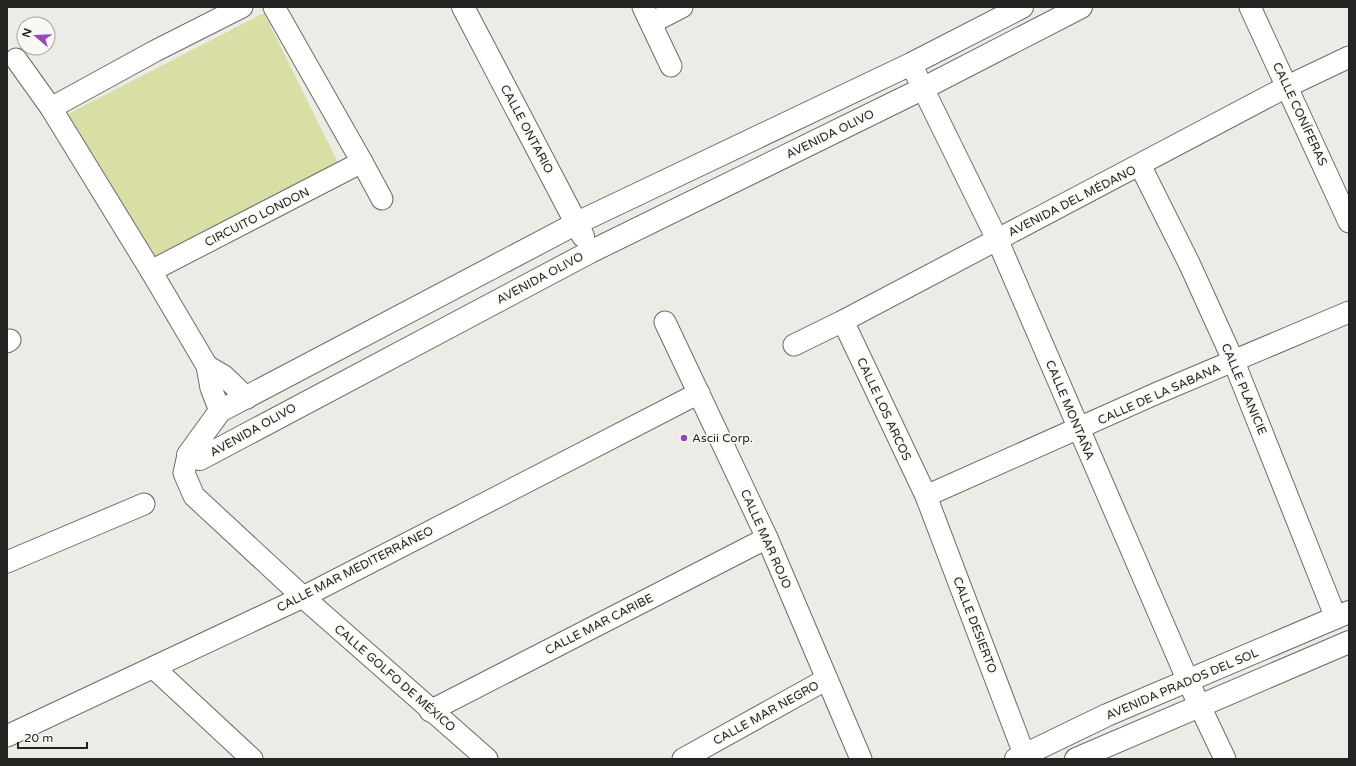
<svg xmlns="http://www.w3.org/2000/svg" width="1356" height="766" font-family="'Varela Round',sans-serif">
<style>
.green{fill:#d9dea5}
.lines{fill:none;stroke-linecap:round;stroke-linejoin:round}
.minor-casing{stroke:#6c6c67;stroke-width:23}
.tertiary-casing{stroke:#6c6c67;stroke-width:24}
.minor{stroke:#fff;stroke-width:21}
.tertiary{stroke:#fff;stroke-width:22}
.poi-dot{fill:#9448b9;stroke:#f9f9f3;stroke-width:1.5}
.labels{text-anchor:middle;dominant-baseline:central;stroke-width:3;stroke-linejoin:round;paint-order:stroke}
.street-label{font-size:12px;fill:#232421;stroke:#f9f9f3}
.poi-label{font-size:12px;fill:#232421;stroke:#f9f9f3;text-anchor:start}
</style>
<rect width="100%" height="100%" fill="#ebece6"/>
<polygon class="green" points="264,13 342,171 156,268 64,116"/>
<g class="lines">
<defs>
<g id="minor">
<polyline points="643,7 671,66"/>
<polyline points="1250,7 1349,222"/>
<polyline points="651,23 682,7"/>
<polyline points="16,59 51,108"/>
<polyline points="911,64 997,239 1188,681 1225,759"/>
<polyline points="362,162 382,199"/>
<polyline points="1140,165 1189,263 1234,362 1336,618"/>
<polyline points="151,271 362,162 274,7"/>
<polyline points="843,321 926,496 1024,754"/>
<polyline points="665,322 767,538 861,759"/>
<polyline points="7,342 10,340"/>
<polyline points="794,345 843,321 1288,86 1349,57"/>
<polyline points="207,366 224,376 247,398"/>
<polyline points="220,411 211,388 207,366 151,271 51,108 155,51 242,7"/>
<polyline points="188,455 184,473 194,496 303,597 487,759"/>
<polyline points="926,496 1155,394 1349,312"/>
<polyline points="7,562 144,504"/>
<polyline points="154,668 252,759"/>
<polyline points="430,711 767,538"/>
<polyline points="7,736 303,597 699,393"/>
<polyline points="683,759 827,679"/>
</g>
<g id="tertiary">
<polyline points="463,7 583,236"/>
<polyline points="1022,7 911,64 577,223 220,411 188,455 200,459 590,252 922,89 1081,7"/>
<polyline points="1016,759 1107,715 1349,612"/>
<polyline points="1076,759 1349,642"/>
</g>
</defs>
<use href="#minor" class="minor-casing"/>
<use href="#tertiary" class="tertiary-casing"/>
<use href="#minor" class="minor"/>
<use href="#tertiary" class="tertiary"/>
</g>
<circle class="poi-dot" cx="684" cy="438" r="4"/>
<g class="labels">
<g class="street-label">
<text transform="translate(1300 114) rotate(65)">CALLE CONÍFERAS</text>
<text transform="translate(527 129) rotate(62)">CALLE ONTARIO</text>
<text transform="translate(830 134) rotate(-26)">AVENIDA OLIVO</text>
<text transform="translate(1072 201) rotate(-27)">AVENIDA DEL MÉDANO</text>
<text transform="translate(257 217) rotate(-27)">CIRCUITO LONDON</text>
<text transform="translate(540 278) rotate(-28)">AVENIDA OLIVO</text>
<text transform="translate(1244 389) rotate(67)">CALLE PLANICIE</text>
<text transform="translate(1159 394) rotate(-24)">CALLE DE LA SABANA</text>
<text transform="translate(884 409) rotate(65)">CALLE LOS ARCOS</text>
<text transform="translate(1070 410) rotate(67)">CALLE MONTAÑA</text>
<text transform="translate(253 430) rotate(-29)">AVENIDA OLIVO</text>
<text transform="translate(766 539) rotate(66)">CALLE MAR ROJO</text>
<text transform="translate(355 569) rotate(-27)">CALLE MAR MEDITERRÁNEO</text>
<text transform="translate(599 624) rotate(-27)">CALLE MAR CARIBE</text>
<text transform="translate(975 625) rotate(69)">CALLE DESIERTO</text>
<text transform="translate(395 678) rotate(41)">CALLE GOLFO DE MÉXICO</text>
<text transform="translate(1182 684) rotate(-23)">AVENIDA PRADOS DEL SOL</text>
<text transform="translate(766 713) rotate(-29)">CALLE MAR NEGRO</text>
</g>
<g class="poi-label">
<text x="692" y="438">Ascii Corp.</text>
</g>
</g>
<rect width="1356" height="766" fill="none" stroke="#232421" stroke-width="16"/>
<g transform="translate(36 36) rotate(289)"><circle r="19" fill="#f9f9f3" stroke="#a3a49f"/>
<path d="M0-3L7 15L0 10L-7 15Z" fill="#9448b9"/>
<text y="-6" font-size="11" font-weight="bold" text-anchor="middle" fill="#232421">N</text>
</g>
<path d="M18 742v6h69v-6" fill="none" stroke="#232421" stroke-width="2"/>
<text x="24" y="742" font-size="12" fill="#232421" stroke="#f9f9f3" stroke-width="3" paint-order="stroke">20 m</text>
</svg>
